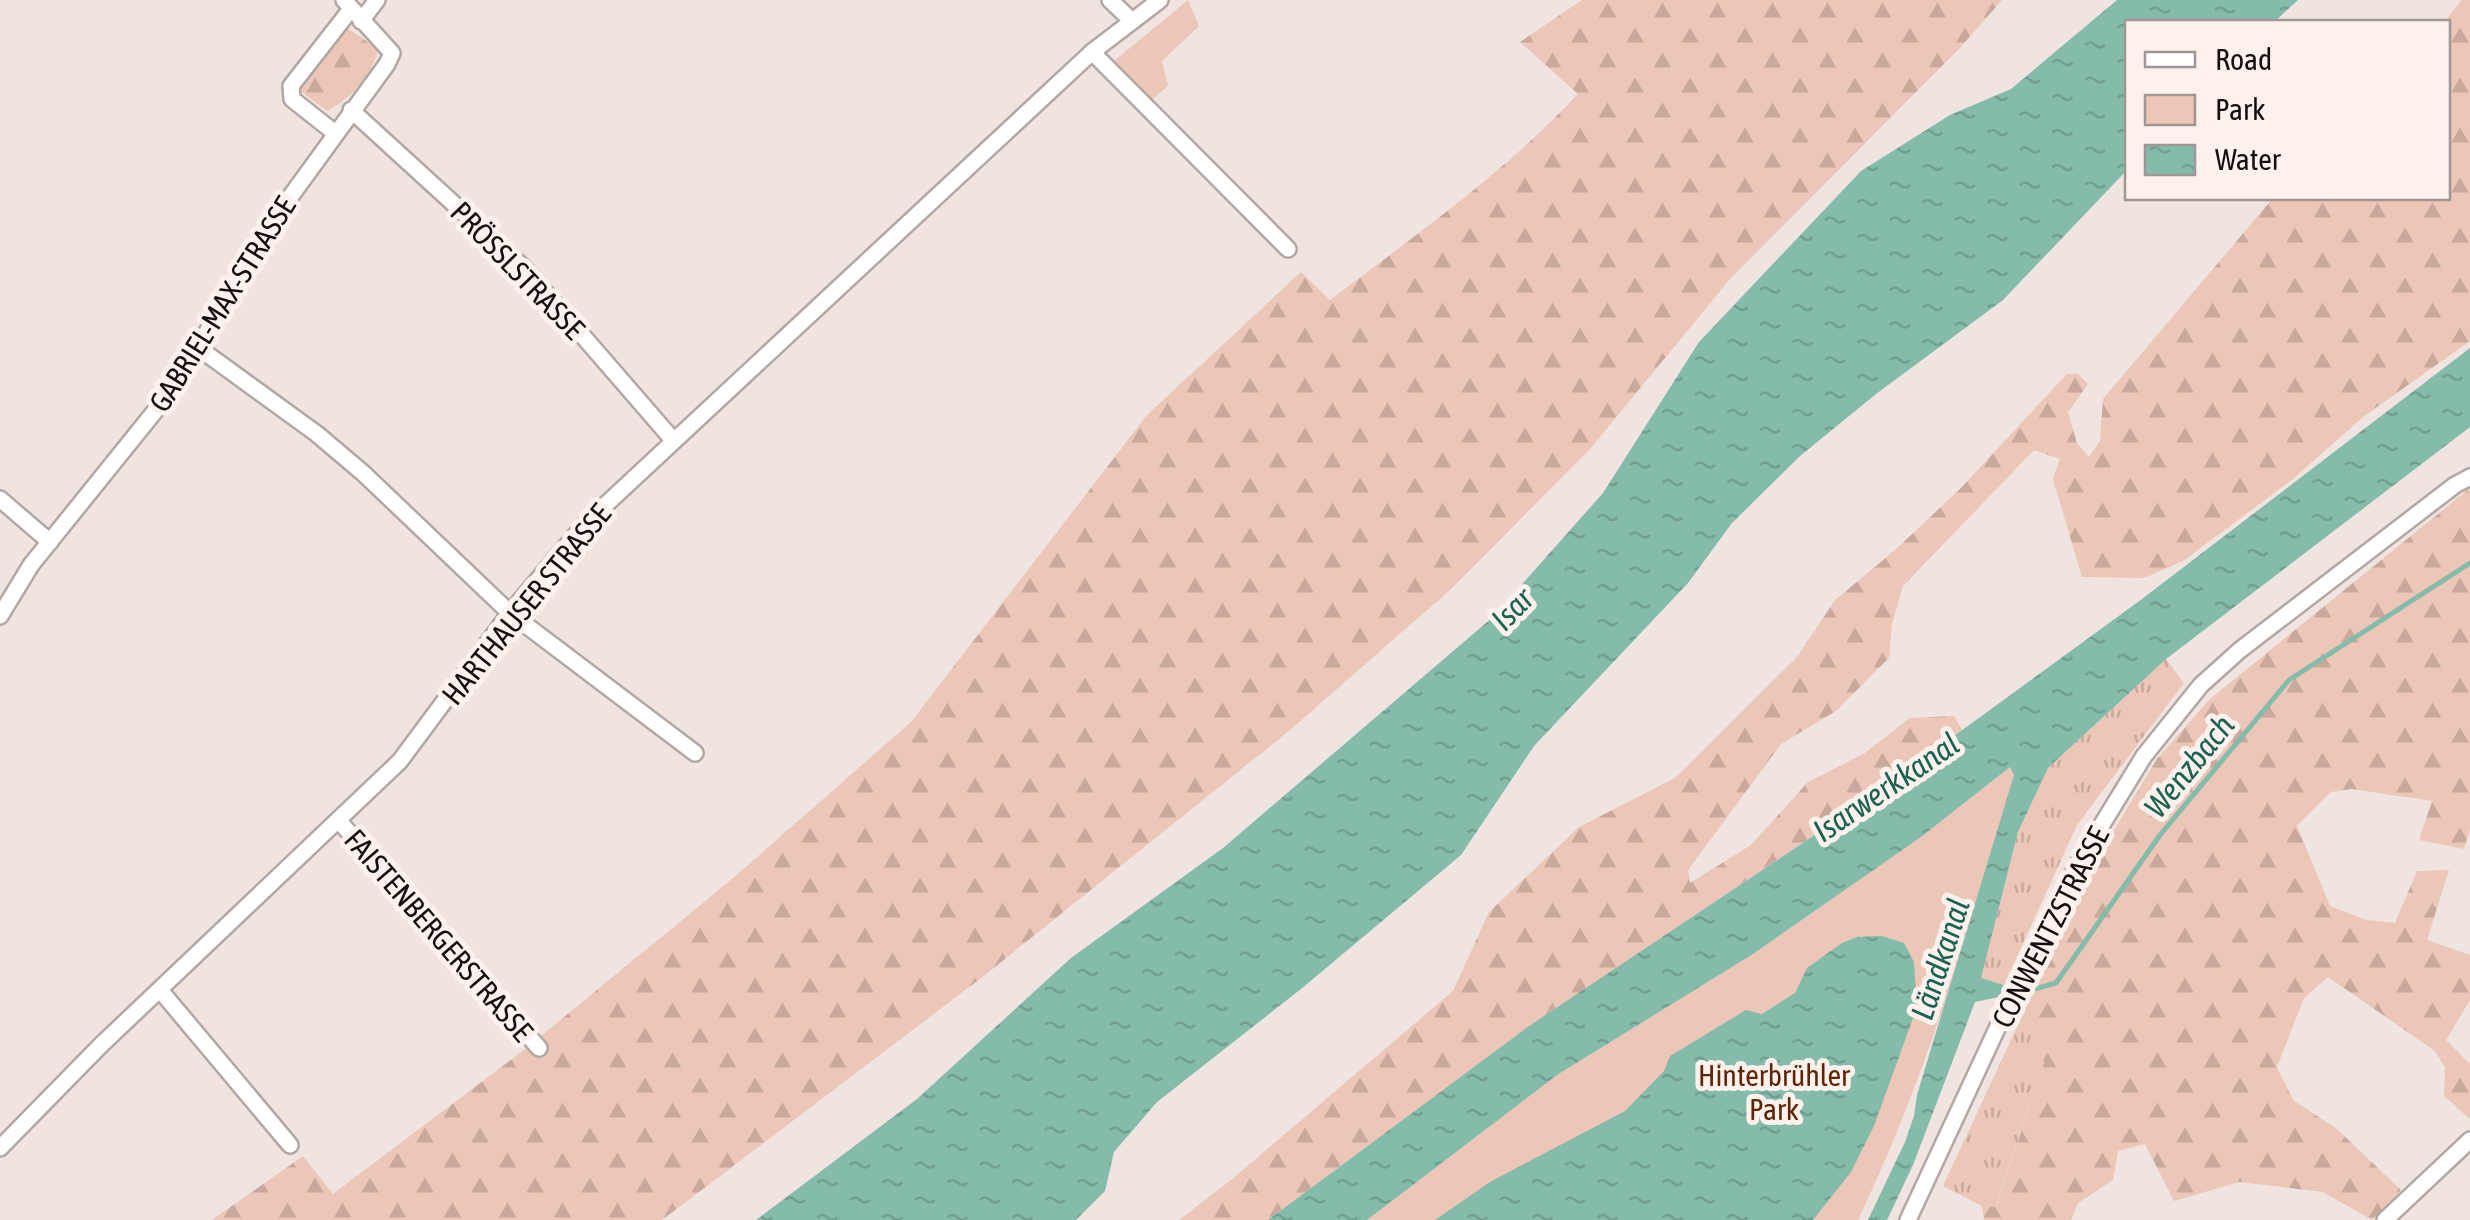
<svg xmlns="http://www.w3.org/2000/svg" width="2470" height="1220" font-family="'Asap Condensed',sans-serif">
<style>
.grass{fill:url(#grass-tufts)}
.forest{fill:url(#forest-firs)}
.park{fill:#ecc6b6}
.water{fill:url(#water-ripples)}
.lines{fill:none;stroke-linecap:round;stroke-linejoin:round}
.stream{stroke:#84bbab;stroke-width:5}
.street-casing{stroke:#b2a8a3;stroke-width:20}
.street{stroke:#fff;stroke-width:15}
.labels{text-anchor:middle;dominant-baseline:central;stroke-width:10;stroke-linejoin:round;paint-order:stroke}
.street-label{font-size:30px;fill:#120f0d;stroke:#fcf1ec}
.park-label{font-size:30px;fill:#5e2505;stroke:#fcf1ec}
.water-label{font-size:32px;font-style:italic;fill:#1b6252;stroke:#fcf1ec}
</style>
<defs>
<pattern id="grass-tufts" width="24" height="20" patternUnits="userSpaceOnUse" patternTransform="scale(2.5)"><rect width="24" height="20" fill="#ecc6b6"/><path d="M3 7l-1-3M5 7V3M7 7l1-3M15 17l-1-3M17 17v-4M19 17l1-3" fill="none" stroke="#c9a99b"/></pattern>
<pattern id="forest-firs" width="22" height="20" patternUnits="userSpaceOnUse" patternTransform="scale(2.5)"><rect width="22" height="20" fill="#ecc6b6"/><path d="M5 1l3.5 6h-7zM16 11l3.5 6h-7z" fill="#c9a99b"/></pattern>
<pattern id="water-ripples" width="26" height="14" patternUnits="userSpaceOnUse" patternTransform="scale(2.5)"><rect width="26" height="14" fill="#84bbab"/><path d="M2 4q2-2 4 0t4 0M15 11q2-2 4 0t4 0" fill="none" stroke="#71a092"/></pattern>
</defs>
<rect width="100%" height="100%" fill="#efe4df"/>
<g class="grass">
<polygon points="2166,659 2184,683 2077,825 2004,985 1981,978 2018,832 2048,768"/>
<polygon points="2024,1012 2042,1033 2044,1063 1995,1208 1982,1206 1943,1186"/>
</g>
<g class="forest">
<path d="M1582,0H2002L1959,49L1730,279L1590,449L1451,589L1290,730L985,975L662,1220H212L303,1156L333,1194L520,1053L731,880L911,722L1147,415L1301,272L1330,300C1416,235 1504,173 1578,94L1520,42Z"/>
<polygon points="2462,0 2470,0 2470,341 2363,417 2294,478 2183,561 2144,578 2082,577 2053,479 2060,459 2034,450 1903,586 1892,624 1889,658 1836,711 1781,744 1688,870 1690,883 1751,845 1808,782 1865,753 1910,718 1954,716 1962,730 1840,818 1529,1026 1268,1220 1179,1220 1231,1180 1453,991 1489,912 1579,827 1675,778 1797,657 1835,600 1894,551 1960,489 2067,374 2078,374 2088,384 2068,412 2077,443 2089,457 2100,441 2103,399 2273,198 2448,198 2448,22 2444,22"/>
<path d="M344,26L378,49C373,75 350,99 327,111L295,87Z"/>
<polygon points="2470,488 2470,829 2464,849 2419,840 2432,801 2352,789 2331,792 2297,826 2330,906 2366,920 2395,923 2417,871 2449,870 2427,940 2470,955 2470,1000 2446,1040 2470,1064 2470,1119 2444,1096 2445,1068 2435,1051 2328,977 2304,998 2277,1067 2293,1100 2337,1129 2401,1190 2372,1220 2323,1192 2239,1182 2174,1201 2145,1144 2118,1151 2113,1180 2078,1203 2071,1220 1984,1220 1982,1206 1996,1207 2044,1063 2042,1033 2024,1012 2091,868 2157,759 2210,699"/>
</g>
<g class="park">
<polygon points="1188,0 1199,26 1162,61 1168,86 1150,101 1113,62"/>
<path d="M2010,767L2014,775C1972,925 1925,1079 1858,1220H1367L1557,1075L1753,954L1921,837Z"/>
</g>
<g class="water">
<polygon points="2117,0 2298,0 2274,22 2128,22 2127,170 2003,300 1876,394 1800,456 1732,523 1688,583 1534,746 1461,855 1301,989 1157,1102 1114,1152 1105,1191 1076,1220 756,1220 917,1099 1071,958 1223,848 1493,617 1603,493 1699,342 1861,171 1950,115 2011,89"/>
<polygon points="2470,348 2470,427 2166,659 2048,768 2018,832 1981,978 2004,985 1999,997 1975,1002 1913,1165 1887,1220 1868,1220 1905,1142 1914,1116 1917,1095 2014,775 2010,767 1921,837 1753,954 1557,1075 1367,1220 1268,1220 1529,1026 1840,818 1983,715 2142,599"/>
<polygon points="1882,936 1904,943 1914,962 1917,1007 1874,1126 1851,1172 1813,1220 1435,1220 1490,1182 1625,1111 1664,1071 1670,1056 1746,1010 1762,1014 1795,993 1807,968 1842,943 1857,937"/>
</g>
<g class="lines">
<polyline class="stream" points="1997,990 2027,991 2056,983 2160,835 2289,680 2470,563"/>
<defs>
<g id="street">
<polyline points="1110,0 1132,21"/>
<polyline points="361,21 377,0"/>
<polyline points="1092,52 1288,249"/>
<polyline points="351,110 524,268 673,440"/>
<polyline points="335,133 292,99 291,86 351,9"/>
<polyline points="200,349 317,434 363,473 510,613 695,753"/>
<polyline points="0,499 50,542"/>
<polyline points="0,616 31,565 176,385 269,226 387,64 392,53 344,0"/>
<polyline points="339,821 539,1048"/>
<polyline points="160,990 290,1145"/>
<polyline points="0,1148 101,1045 400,761 510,613 586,523 1092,52 1160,0"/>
<polyline points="1908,1220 2021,977 2079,862 2144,756 2201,685 2240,650 2455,485 2470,477"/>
<polyline points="2385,1220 2470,1140"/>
</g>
</defs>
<use href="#street" class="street-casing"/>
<use href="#street" class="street"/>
</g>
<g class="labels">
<g class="street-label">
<text transform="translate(518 270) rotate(46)">PRÖSSLSTRASSE</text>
<text transform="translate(222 304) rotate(-58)">GABRIEL-MAX-STRASSE</text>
<text transform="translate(526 604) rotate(-51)">HARTHAUSER STRASSE</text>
<text transform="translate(2050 927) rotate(-63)">CONWENTZSTRASSE</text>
<text transform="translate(439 935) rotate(49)">FAISTENBERGERSTRASSE</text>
</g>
<g class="park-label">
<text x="1774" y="1075">Hinterbrühler<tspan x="1774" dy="34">Park</tspan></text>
</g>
<g class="water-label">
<text transform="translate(1512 609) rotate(-46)">Isar</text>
<text transform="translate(2189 766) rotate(-51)">Wenzbach</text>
<text transform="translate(1886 787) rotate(-34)">Isarwerkkanal</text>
<text transform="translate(1940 959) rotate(-72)">Ländkanal</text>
</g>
</g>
<rect x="2125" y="20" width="325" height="180" fill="#fcf1ec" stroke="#9e9793" stroke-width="2.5"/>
<rect x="2145" y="52" width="50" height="15" fill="#ffffff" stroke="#9e9793" stroke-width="2.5"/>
<text x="2215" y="70" font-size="30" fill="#120f0d">Road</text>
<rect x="2145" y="95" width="50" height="30" fill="#ecc6b6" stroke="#9e9793" stroke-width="2.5"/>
<text x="2215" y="120" font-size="30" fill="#120f0d">Park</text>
<rect x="2145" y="145" width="50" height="30" fill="url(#water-ripples)" stroke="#9e9793" stroke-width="2.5"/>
<text x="2215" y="170" font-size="30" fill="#120f0d">Water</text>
</svg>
